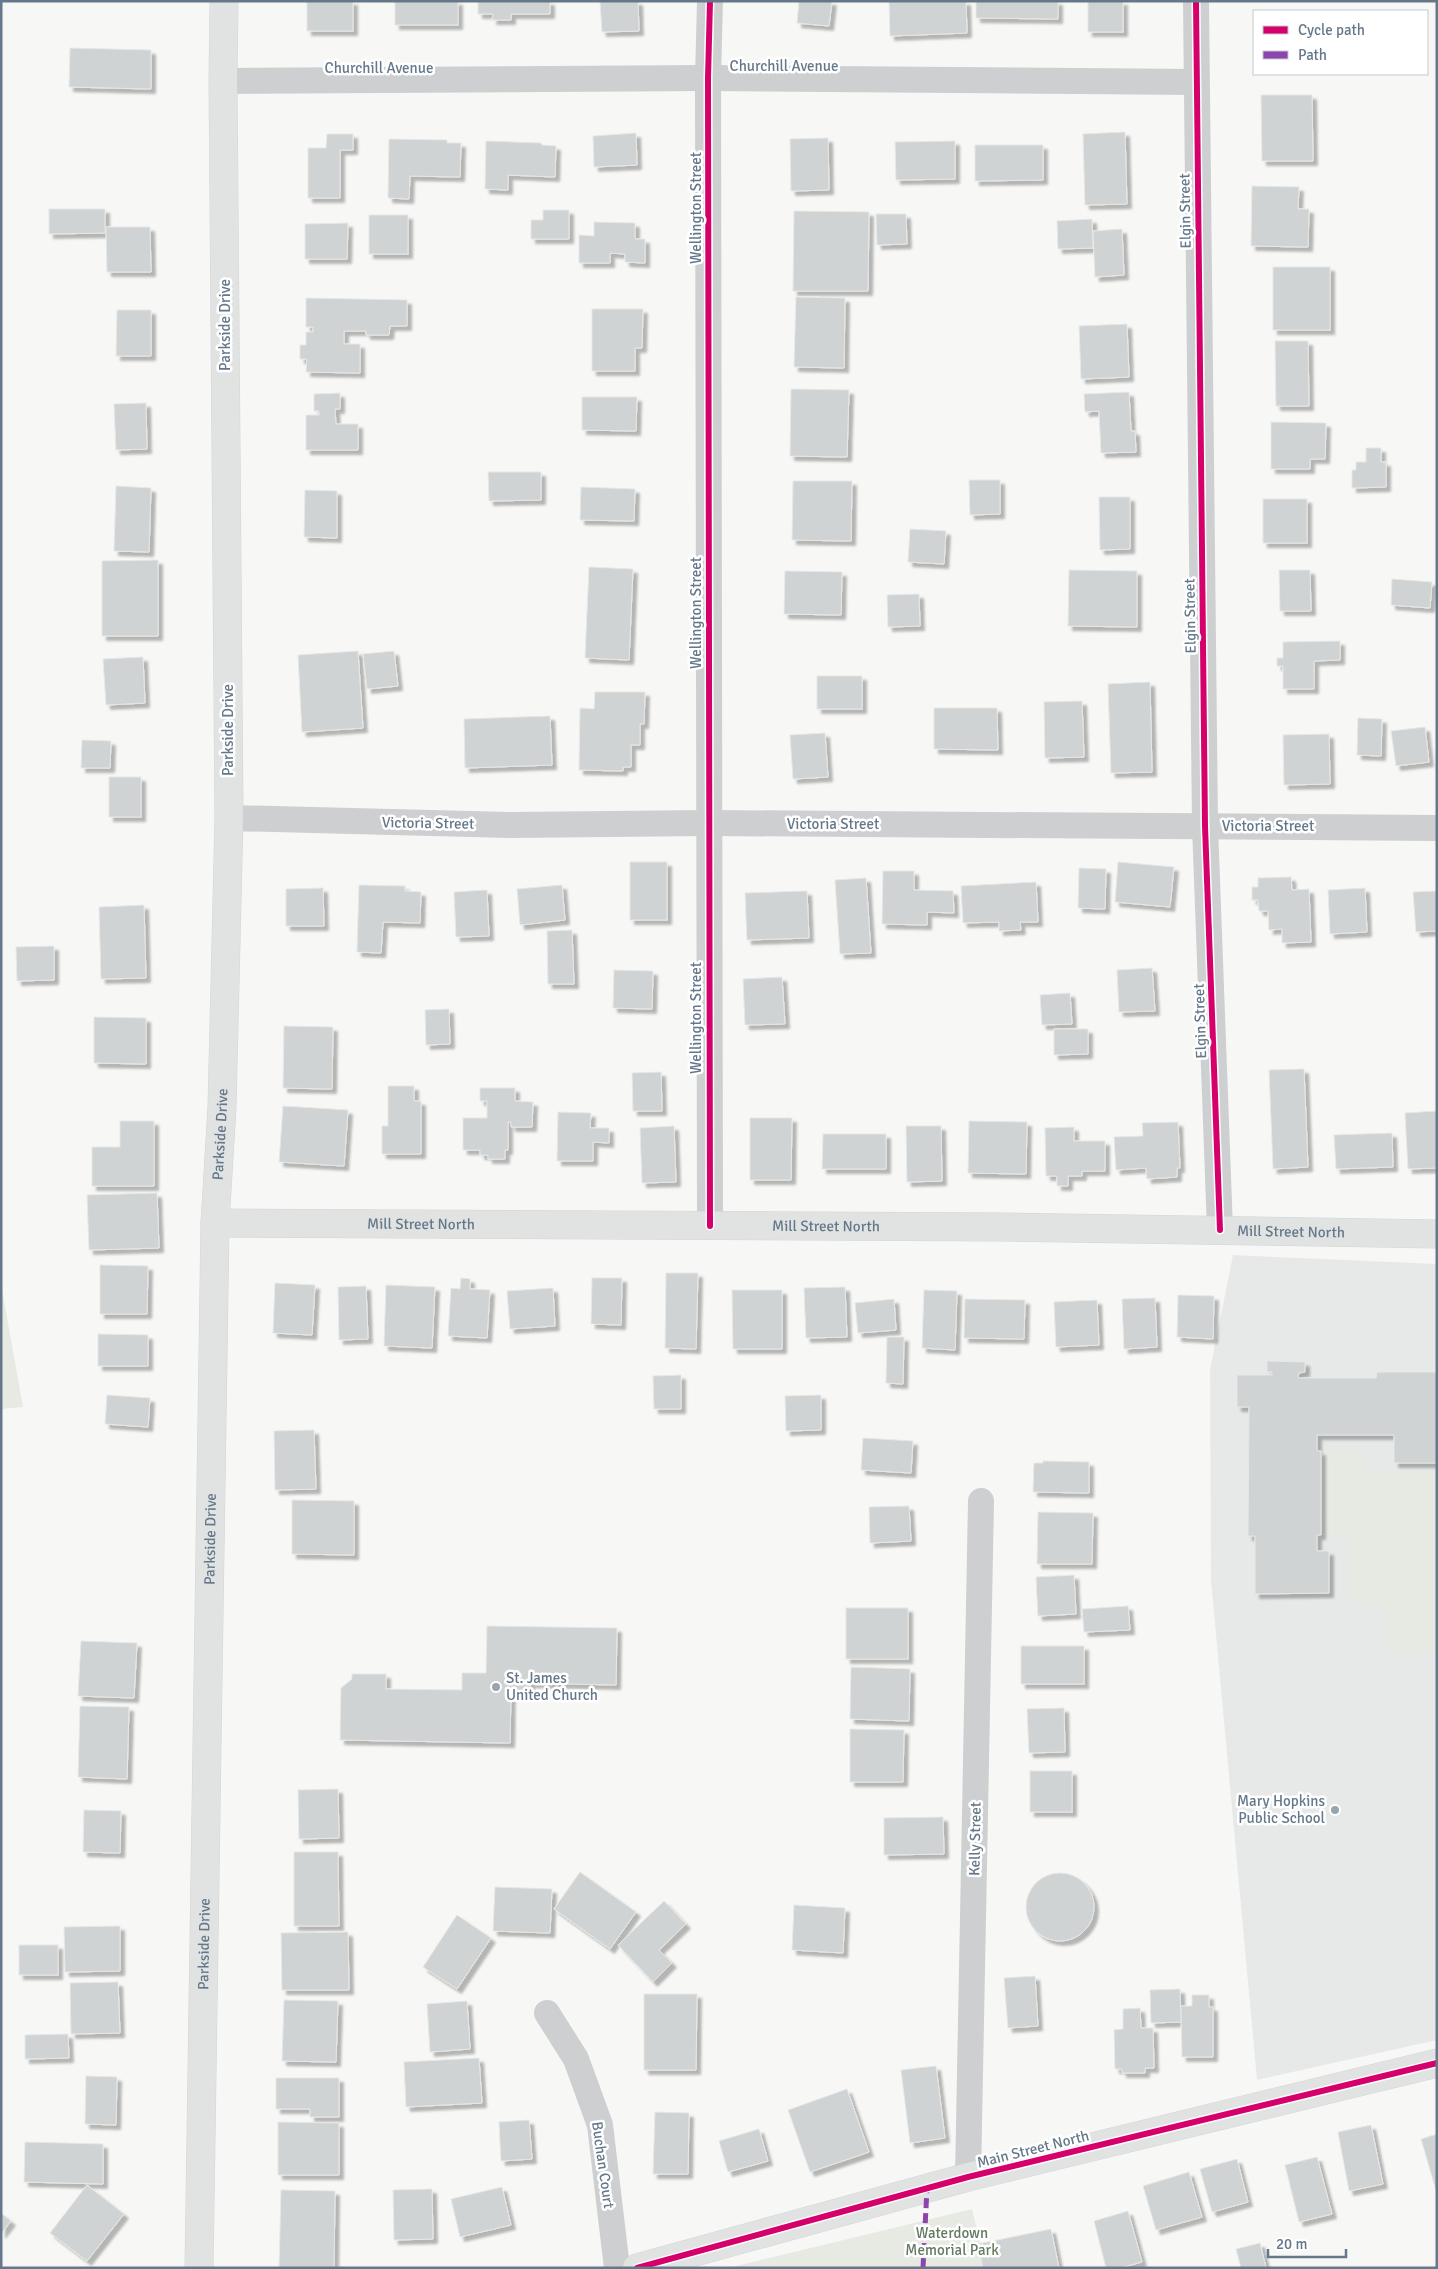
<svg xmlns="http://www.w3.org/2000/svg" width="1438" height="2269" font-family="Signika,sans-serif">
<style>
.built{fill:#e7e9e9}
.green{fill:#e6eae3}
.building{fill:#d0d3d3;stroke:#e6e7e6;filter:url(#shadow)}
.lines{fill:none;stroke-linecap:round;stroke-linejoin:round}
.secondary-casing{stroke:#d4d6d6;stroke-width:29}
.street{stroke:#cdcfd0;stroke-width:26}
.secondary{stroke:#e1e2e2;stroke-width:28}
.quiet{stroke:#8e44ad;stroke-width:5;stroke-dasharray:10 5;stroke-linecap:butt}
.cycleway-casing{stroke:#fff;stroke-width:9}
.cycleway{stroke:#d6006c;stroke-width:6}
.poi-dot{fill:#97a5b0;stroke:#fff;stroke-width:2}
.labels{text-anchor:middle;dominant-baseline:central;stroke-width:5;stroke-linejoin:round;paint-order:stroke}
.street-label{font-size:15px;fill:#64788a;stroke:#fff}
.poi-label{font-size:15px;fill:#64788a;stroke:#fff;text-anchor:start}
.park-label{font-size:15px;fill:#657a60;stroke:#fff}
</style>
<defs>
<filter id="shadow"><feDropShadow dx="4.5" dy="4.5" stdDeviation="1" flood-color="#0004"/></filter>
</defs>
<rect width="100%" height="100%" fill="#f7f8f6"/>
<polygon class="built" points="1233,1255 1437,1264 1437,2040 1257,2080 1211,1580 1210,1370"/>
<g class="green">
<polygon points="1,1284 23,1407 1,1409"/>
<polygon points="1322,1446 1363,1452 1364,1471 1437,1472 1437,1653 1384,1653 1384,1607 1351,1602 1348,1541 1327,1535"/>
<polygon points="972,2209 986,2268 728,2268"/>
</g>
<g class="building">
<rect x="307" y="1" width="46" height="30"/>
<rect x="395" y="1" width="63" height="24"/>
<polygon points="478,1 550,1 550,14 511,14 511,20 492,20 493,14 478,14"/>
<polygon points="600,1 638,1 639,31 602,32"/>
<polygon points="799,1 832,1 829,26 797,23"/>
<polygon points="889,1 966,1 967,33 890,36"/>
<polygon points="976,1 1058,1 1058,19 976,18"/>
<rect x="1088" y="1" width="35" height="31"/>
<polygon points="70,48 151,50 151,89 69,87"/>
<polygon points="1261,95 1312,95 1313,161 1262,161"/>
<polygon points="1125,132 1127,204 1085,205 1083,134"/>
<polygon points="636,133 637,165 594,167 593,136"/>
<polygon points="327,134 353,134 353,150 340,150 340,198 308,198 308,148 326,148"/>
<polygon points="828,138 829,190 791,191 790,139"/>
<polygon points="389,139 447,140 447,143 461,143 460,177 410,176 409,199 388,198"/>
<polygon points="486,141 541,143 542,145 556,146 555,177 508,175 508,190 485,189"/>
<polygon points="955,141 955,179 896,180 895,142"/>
<polygon points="975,145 1043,145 1043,180 975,181"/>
<polygon points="1252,186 1299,187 1298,209 1309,209 1308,247 1251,246"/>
<polygon points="49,209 105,209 105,233 49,234"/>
<polygon points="543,210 569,210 569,239 531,239 531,220 543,220"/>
<polygon points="794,211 869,212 868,291 793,291"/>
<polygon points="876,214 906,214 907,244 877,245"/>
<rect x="369" y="215" width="39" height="39"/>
<polygon points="1092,219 1093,248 1058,249 1057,221"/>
<polygon points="594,222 635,223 635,239 645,239 645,263 625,262 625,254 610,253 610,263 579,263 579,235 594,236"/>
<polygon points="348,223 347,259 305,259 305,224"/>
<polygon points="106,227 150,227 151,272 107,272"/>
<polygon points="1122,229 1124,275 1095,277 1093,231"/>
<rect x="1273" y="267" width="57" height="63"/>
<polygon points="796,297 845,298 844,368 794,367"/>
<polygon points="306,298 407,300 407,326 390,326 389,335 366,335 366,331 344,331 344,344 360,344 360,373 306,372 307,359 300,359 300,345 306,345 306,332 313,332 313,327 306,327"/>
<polygon points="592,309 643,309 642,348 635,348 635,371 592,371"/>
<polygon points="117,310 151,310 151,356 116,356"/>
<polygon points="1127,324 1129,377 1081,379 1079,326"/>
<polygon points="1275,341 1308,341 1309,406 1276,406"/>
<polygon points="791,389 849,390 847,457 790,456"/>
<polygon points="1129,392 1131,431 1135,431 1136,452 1101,453 1099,411 1085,412 1084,394"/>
<polygon points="340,393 340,409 335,409 336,424 358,424 358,450 306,450 306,415 319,415 319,411 314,411 314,394"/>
<polygon points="582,397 637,397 636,431 582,430"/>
<polygon points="146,403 147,449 116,450 114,404"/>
<polygon points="1271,422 1326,423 1325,459 1310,459 1310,469 1271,469"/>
<polygon points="1366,448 1381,448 1381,462 1386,462 1386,487 1352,488 1352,470 1356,470 1356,462 1366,462"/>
<polygon points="488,472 541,472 541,500 489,501"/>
<polygon points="969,480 1000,480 1000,514 970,515"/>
<polygon points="793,481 852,481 851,541 792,540"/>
<polygon points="116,486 151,488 149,552 114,551"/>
<polygon points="581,487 635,489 634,521 580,520"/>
<polygon points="305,490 337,491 337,538 304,537"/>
<polygon points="1099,497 1130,497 1130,549 1100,550"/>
<rect x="1263" y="499" width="44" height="44"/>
<polygon points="910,529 946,531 944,564 908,562"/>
<polygon points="158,560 158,636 102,636 102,561"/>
<polygon points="589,567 633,569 629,660 585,658"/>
<polygon points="1069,570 1137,571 1137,627 1068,626"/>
<polygon points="1279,570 1310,570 1311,611 1280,611"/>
<polygon points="785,571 842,572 841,615 784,614"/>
<polygon points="1392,579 1432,582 1430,608 1391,605"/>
<polygon points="919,594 920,626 888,627 887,595"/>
<polygon points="1340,641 1340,660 1314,661 1314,689 1283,689 1283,666 1277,666 1277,658 1283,658 1283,642"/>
<polygon points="358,651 363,728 302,732 298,655"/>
<polygon points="394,651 398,686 367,689 363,654"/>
<polygon points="143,657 145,703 106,705 103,659"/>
<rect x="817" y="676" width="45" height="33"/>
<polygon points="1150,682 1152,772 1111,773 1108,684"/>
<polygon points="595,692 645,692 644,724 640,724 640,745 631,745 631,767 623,767 623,771 579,770 580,708 594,709"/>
<polygon points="1082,701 1084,757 1045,758 1044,702"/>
<polygon points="934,708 997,708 998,750 934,749"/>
<polygon points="550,716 552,765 465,768 464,719"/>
<polygon points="1358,718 1382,719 1381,756 1357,755"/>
<polygon points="1425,727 1429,762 1396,766 1391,731"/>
<polygon points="825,733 828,777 793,779 790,735"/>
<polygon points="1329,734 1330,784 1284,785 1283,735"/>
<polygon points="82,740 111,741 110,768 81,768"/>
<rect x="109" y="777" width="32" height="40"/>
<rect x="630" y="862" width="37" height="58"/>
<polygon points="1118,862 1174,867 1170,907 1115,902"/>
<polygon points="1079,868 1106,869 1105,909 1078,908"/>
<polygon points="883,871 914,871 914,890 953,891 954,913 927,912 927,925 882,924"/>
<polygon points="1291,877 1292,890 1309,889 1311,942 1282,943 1282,929 1269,930 1268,911 1259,911 1258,900 1252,900 1252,887 1258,887 1258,878"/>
<polygon points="866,878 871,953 840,954 835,880"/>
<polygon points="1036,882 1038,922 1020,922 1021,930 999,931 999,922 963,923 961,886"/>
<polygon points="359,885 405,886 405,891 421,892 420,923 383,922 381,953 357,952"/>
<polygon points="562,885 565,920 520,925 517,889"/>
<polygon points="323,888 324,926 286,926 286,889"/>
<polygon points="1365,888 1367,932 1330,934 1328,890"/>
<polygon points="487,890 489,936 456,937 454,892"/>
<polygon points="807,891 809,938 747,940 745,893"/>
<polygon points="1437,891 1437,931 1416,932 1413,892"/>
<polygon points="144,905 146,978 101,979 99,907"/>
<polygon points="572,930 574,984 548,984 547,931"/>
<polygon points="54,946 54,980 17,981 16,947"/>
<polygon points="1152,968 1155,1011 1119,1012 1117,970"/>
<polygon points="614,970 653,971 652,1009 613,1008"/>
<polygon points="782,977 785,1024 745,1025 743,979"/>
<polygon points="1070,993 1072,1024 1042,1025 1040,995"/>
<polygon points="449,1009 450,1044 426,1045 425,1010"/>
<polygon points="94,1017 146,1018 146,1064 94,1063"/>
<polygon points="284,1026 333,1027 332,1089 283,1088"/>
<polygon points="1054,1029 1088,1029 1088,1054 1054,1055"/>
<polygon points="1304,1069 1308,1167 1273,1169 1269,1070"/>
<polygon points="661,1072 662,1111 633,1111 632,1073"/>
<polygon points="388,1086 414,1086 414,1101 421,1101 421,1154 382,1154 382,1126 388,1126"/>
<polygon points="480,1088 515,1088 515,1101 533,1102 532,1127 511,1127 511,1122 508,1122 508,1150 505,1150 505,1159 488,1159 488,1155 480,1155 480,1150 463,1150 463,1118 487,1118 487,1101 480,1101"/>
<polygon points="283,1106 348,1110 344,1166 279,1162"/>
<polygon points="1437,1111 1437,1168 1408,1169 1405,1113"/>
<polygon points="558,1112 591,1113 590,1128 609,1128 609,1143 593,1142 593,1161 557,1161"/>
<polygon points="750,1118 792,1118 791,1180 750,1180"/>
<polygon points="120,1121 154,1121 154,1186 92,1186 92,1147 120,1147"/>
<polygon points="969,1121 1027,1122 1026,1174 968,1173"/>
<polygon points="1178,1122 1180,1168 1177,1168 1177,1177 1147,1179 1146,1168 1116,1170 1114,1137 1143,1136 1142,1123"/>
<polygon points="674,1126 676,1182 642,1183 640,1128"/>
<polygon points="906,1126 941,1126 942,1181 907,1182"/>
<polygon points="1074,1127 1074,1141 1105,1141 1105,1171 1082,1171 1082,1176 1068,1176 1068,1186 1057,1186 1057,1176 1046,1176 1045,1128"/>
<polygon points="1392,1133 1393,1167 1336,1169 1334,1135"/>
<polygon points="823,1134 886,1134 886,1169 822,1169"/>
<polygon points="157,1193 159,1248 89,1250 87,1195"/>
<polygon points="100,1265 148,1266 147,1314 100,1314"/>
<polygon points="666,1273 698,1273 696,1349 665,1348"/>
<polygon points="461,1278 470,1279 470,1289 490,1290 487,1338 448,1336 451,1288 460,1289"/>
<polygon points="592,1278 622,1278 621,1325 591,1324"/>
<polygon points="275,1283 315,1285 312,1335 273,1333"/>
<polygon points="386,1285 435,1287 432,1348 384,1346"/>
<polygon points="366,1286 368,1339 339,1340 338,1287"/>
<polygon points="845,1287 847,1337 806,1338 804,1288"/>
<polygon points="553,1288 555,1326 510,1329 507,1291"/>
<polygon points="732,1290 782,1290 782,1349 733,1349"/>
<polygon points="924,1290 957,1291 955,1350 922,1348"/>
<polygon points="1178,1295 1214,1296 1213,1339 1177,1337"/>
<polygon points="1155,1298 1157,1347 1124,1349 1122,1299"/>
<polygon points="894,1299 896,1330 858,1333 855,1303"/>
<polygon points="965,1299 1025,1300 1024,1339 964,1338"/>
<polygon points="1097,1300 1099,1345 1056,1347 1054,1302"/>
<polygon points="98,1334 148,1335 148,1366 98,1366"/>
<polygon points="887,1337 904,1337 903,1384 886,1383"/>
<polygon points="1267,1361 1305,1362 1305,1372 1299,1373 1298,1378 1376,1378 1377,1372 1437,1372 1437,1463 1394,1463 1394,1435 1317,1435 1317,1451 1321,1451 1321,1535 1317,1535 1317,1551 1329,1551 1329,1593 1255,1594 1255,1536 1248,1536 1249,1407 1237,1407 1237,1375 1272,1375 1272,1372 1267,1372"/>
<polygon points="681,1375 681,1409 654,1409 653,1376"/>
<polygon points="107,1395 150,1398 148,1427 105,1424"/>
<polygon points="821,1395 821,1430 786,1431 785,1396"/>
<polygon points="314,1430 316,1489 275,1490 274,1431"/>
<polygon points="863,1438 913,1441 911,1473 861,1470"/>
<polygon points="1043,1461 1089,1462 1089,1493 1033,1492 1034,1463 1043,1463"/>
<polygon points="292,1500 354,1501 354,1555 292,1554"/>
<polygon points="909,1506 911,1541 870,1543 869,1507"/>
<polygon points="1038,1512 1093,1513 1092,1564 1037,1564"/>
<polygon points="1074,1575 1076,1614 1038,1616 1036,1577"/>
<polygon points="1128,1606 1130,1630 1084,1632 1082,1609"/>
<rect x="846" y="1608" width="62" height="51"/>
<polygon points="487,1626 617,1628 616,1685 530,1683 530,1691 511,1691 510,1743 340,1740 341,1688 352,1679 352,1674 386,1674 386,1689 462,1690 462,1673 486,1673"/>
<polygon points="81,1641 137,1643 134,1698 78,1696"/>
<rect x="1021" y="1646" width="63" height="38"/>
<polygon points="851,1667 910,1669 909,1721 850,1719"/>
<polygon points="80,1706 129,1707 127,1779 78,1777"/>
<polygon points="1064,1708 1065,1752 1029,1753 1027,1709"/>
<polygon points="850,1729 904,1730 903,1782 850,1782"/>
<rect x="1030" y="1771" width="42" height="41"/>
<polygon points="338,1789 339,1838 299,1839 298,1790"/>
<polygon points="84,1810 121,1811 120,1853 83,1852"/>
<polygon points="943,1817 944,1854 884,1855 884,1818"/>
<polygon points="294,1852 338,1852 339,1926 294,1926"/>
<polygon points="580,1872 636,1912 610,1949 554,1909"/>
<circle cx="1060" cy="1907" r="34"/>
<polygon points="495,1887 552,1889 550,1933 493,1931"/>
<polygon points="664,1901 686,1924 659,1950 672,1963 653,1982 618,1945"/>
<polygon points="794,1905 845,1908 843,1953 792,1950"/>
<polygon points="457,1915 491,1938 457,1989 423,1967"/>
<polygon points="120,1926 120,1971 65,1972 64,1927"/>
<polygon points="348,1932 349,1990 282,1990 281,1933"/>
<rect x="19" y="1945" width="39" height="30"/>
<polygon points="1035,1976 1038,2026 1008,2028 1004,1978"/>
<polygon points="118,1982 120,2033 71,2034 70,1983"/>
<polygon points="1180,1989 1181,2022 1151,2023 1150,1990"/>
<polygon points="644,1994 697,1994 696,2070 644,2070"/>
<polygon points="1192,1995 1209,1995 1209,2007 1213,2007 1213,2057 1182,2057 1181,2006 1192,2006"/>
<polygon points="284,2000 338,2001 336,2062 282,2061"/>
<polygon points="467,2001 470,2049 430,2052 427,2004"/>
<polygon points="1140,2008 1141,2028 1153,2028 1154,2068 1145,2068 1145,2073 1122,2073 1122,2069 1115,2069 1114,2030 1123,2029 1123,2009"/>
<polygon points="68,2034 69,2058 25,2059 25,2035"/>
<polygon points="479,2058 482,2103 406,2107 404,2062"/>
<polygon points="936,2066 945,2138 910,2143 901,2070"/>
<polygon points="86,2076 117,2077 116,2125 85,2124"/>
<polygon points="276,2078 339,2078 339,2117 310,2117 310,2109 276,2109"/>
<polygon points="847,2089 869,2152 810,2172 788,2110"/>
<polygon points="655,2112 689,2113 688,2174 653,2174"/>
<polygon points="529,2120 532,2159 501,2161 499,2122"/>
<polygon points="278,2122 339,2123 339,2175 278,2175"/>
<polygon points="1371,2125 1383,2184 1349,2191 1338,2132"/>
<polygon points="759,2129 768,2161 728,2172 719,2141"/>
<polygon points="1437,2134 1437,2194 1421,2139"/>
<polygon points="25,2142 103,2144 103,2184 24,2182"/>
<polygon points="1317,2157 1332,2214 1299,2222 1285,2165"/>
<polygon points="1237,2159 1248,2202 1212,2212 1200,2169"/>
<polygon points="1189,2172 1202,2217 1156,2230 1143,2186"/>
<polygon points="87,2185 124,2214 87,2261 50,2233"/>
<polygon points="502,2187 511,2225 460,2237 451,2199"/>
<polygon points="432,2189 433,2239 394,2240 393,2190"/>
<polygon points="281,2190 335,2191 334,2268 279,2268"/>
<polygon points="1128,2211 1142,2262 1120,2268 1106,2268 1094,2221"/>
<polygon points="1,2213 11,2221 1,2234"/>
<polygon points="1051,2229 1059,2268 983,2268 978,2244"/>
<polygon points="1260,2243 1266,2268 1241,2268 1236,2249"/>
</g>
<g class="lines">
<defs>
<g id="secondary">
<path id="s1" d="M215,1223L1003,1227L1437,1234"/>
<path id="s2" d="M199,2268L215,1223L222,1107L229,818L223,81L224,1"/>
<polyline points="637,2268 968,2177 1437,2063"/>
</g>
</defs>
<use href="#secondary" class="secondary-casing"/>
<g class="street">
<polyline points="1196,1 1205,826 1220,1230"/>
<polyline points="223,81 708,78 1196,82"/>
<polyline points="229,818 512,825 708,823 1437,828"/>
<polyline points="710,1226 708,78 710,1"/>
<polyline points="547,2013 576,2059 600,2125 617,2268"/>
<polyline points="968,2177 981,1501"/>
</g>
<use href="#secondary" class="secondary"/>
<polyline class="quiet" points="923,2268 927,2188"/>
<defs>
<g id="cycleway">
<polyline points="1196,1 1205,826 1220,1230"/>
<polyline points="710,1226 708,78 710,1"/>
<polyline points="637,2268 968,2177 1437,2063"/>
</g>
</defs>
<use href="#cycleway" class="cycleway-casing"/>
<use href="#cycleway" class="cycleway"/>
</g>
<g class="poi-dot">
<circle cx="496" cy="1687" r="5"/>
<circle cx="1335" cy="1810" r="5"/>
</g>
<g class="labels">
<g class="street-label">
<text x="784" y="66">Churchill Avenue</text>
<text x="379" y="68">Churchill Avenue</text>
<text transform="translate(696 208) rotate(-90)">Wellington Street</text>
<text transform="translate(1185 211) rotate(-91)">Elgin Street</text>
<text transform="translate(225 325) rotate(-90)">Parkside Drive</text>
<text transform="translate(696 613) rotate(-90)">Wellington Street</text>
<text transform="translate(1190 616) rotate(-91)">Elgin Street</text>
<text transform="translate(228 730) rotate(-90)">Parkside Drive</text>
<text transform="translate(428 823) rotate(1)">Victoria Street</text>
<text x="833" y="824">Victoria Street</text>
<text x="1268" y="826">Victoria Street</text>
<text transform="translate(696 1018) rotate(-90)">Wellington Street</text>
<text transform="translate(1200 1021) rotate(-92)">Elgin Street</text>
<text stroke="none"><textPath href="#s2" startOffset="1134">Parkside Drive</textPath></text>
<text stroke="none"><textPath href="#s1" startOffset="206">Mill Street North</textPath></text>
<text stroke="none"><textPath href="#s1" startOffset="611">Mill Street North</textPath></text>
<text stroke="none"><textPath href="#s1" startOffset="1076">Mill Street North</textPath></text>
<text stroke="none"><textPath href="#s2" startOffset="729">Parkside Drive</textPath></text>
<text transform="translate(975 1839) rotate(-89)">Kelly Street</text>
<text stroke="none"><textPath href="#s2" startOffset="324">Parkside Drive</textPath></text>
<text transform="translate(1033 2149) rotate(-14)">Main Street North</text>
<text transform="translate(603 2165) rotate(82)">Buchan Court</text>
</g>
<g class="poi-label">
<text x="506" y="1678">St. James<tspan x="506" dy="17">United Church</tspan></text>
<text x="1325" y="1801" text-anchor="end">Mary Hopkins<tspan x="1325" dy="17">Public School</tspan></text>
</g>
<g class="park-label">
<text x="952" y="2233">Waterdown<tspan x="952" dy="17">Memorial Park</tspan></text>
</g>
</g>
<rect width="1438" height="2269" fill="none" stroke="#64788a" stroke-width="5"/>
<rect x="1253" y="10" width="175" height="65" fill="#ffffff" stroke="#c1c9d0"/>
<rect x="1263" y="26" width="25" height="8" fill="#d6006c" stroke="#c1c9d0"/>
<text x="1298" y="35" font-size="15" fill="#64788a">Cycle path</text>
<rect x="1263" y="51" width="25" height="8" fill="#8e44ad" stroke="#c1c9d0"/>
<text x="1298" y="60" font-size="15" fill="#64788a">Path</text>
<path d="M1268 2249v8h78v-8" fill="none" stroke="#64788a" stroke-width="2.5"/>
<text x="1276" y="2249" font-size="15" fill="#64788a" stroke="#ffffff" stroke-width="4" paint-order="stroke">20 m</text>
</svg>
